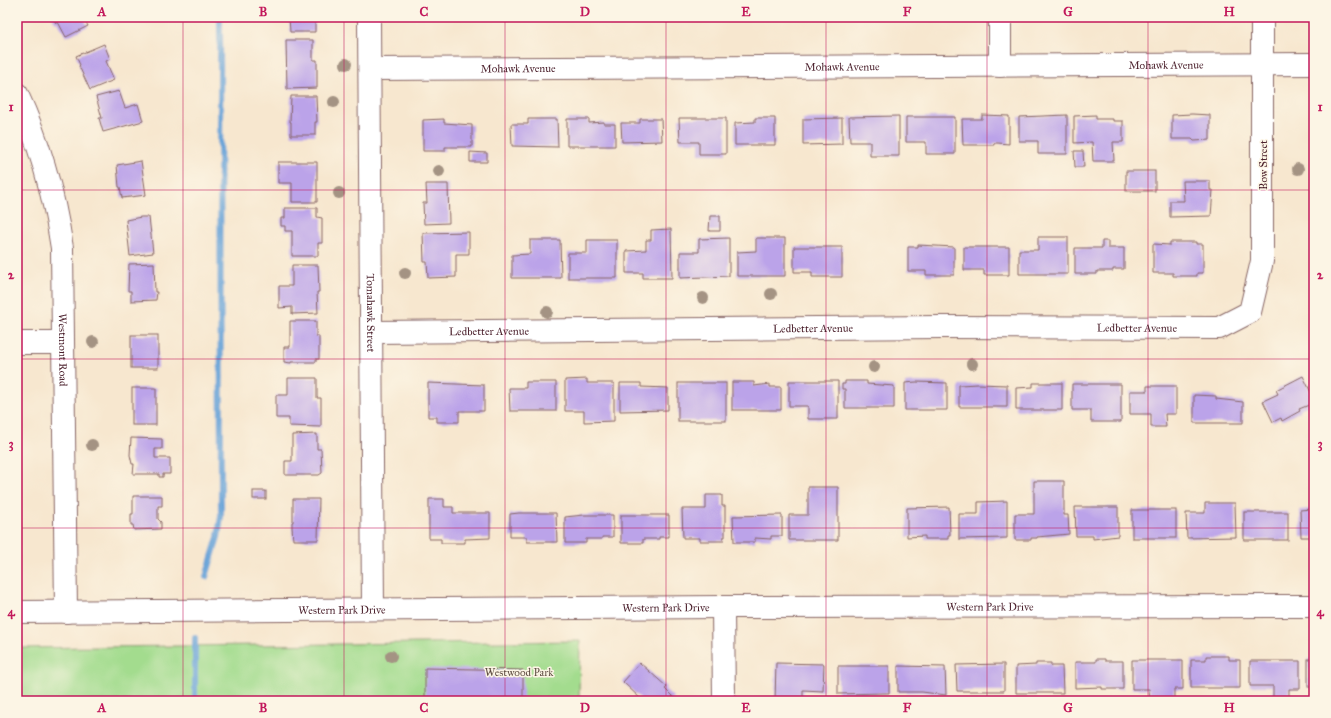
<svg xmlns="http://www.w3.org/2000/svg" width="1331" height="718" font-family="'IM FELL Great Primer',serif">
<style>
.green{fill:#a3dc8e;stroke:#767e5c}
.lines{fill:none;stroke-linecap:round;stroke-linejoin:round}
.stream{stroke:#68a3d8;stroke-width:6}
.building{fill:#bba3e9}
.minor-casing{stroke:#876564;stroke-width:24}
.tertiary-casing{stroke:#876564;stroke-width:24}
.minor{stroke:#fff;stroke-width:22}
.tertiary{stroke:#fff;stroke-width:22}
.tree{fill:#a49383}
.grid{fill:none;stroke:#c2185b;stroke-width:1;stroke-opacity:0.55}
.labels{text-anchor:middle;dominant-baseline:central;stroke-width:3;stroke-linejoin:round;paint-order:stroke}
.street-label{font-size:11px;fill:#4a1f2b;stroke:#fcf5e5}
.park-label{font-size:11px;fill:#604e44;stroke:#fcf5e5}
.neatline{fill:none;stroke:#c2185b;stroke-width:1.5}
.grid-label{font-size:13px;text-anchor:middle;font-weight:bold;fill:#c2185b}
</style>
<rect width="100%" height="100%" fill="#fcf5e5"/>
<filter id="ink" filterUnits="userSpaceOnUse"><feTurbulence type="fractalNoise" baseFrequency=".025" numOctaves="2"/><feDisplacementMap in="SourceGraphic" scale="8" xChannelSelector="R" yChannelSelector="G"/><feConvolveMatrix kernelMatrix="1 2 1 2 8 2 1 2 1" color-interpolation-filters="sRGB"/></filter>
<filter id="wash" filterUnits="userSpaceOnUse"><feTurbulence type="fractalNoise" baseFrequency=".012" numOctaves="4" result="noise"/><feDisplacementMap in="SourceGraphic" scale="16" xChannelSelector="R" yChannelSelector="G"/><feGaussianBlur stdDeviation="0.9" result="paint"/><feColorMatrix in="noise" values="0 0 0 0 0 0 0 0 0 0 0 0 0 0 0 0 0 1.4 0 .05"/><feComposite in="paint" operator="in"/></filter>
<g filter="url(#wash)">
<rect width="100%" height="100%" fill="#f7e7cf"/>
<polygon class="green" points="580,641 579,701 17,701 17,648"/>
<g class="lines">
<g class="stream">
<polyline points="206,577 218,537 221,516 220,17"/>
<polyline points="195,701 195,638"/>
</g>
</g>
<g id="blocks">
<g class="building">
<polygon points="52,17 83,17 88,26 66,37 58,22 56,23"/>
<polygon points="289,17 315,17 315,32 290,32"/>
<polygon points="286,40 313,40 313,60 317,60 317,88 287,89"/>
<polygon points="104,44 110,59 106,61 114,80 90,90 79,66 80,65 76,56"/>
<polygon points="119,91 125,108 138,104 143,121 103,132 99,118 102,118 96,97"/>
<polygon points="291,96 316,96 317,122 315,122 315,135 291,135 291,122 290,122"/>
<polygon points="1192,114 1210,115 1210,140 1194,141 1192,139 1172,139 1172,115"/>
<polygon points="982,115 1009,116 1009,144 998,143 994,143 994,145 963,145 962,119 982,119"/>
<polygon points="1067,115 1067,154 1038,154 1038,141 1019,141 1019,117"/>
<polygon points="1096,115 1096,119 1113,119 1113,121 1123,121 1123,142 1113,142 1114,161 1093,161 1092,142 1074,143 1074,116"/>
<polygon points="899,116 899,156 870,156 870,142 850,142 849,117"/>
<polygon points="906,117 955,117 955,154 926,154 926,142 906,142"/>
<polygon points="679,118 726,118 726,154 699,154 699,142 680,142"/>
<polygon points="755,118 775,118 775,145 735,145 735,123 755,122"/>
<polygon points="842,118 842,144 803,145 803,119"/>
<polygon points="444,119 444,123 472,125 472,147 445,147 445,151 423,151 423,120"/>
<polygon points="528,119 557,119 558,147 512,146 511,124 528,124"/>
<polygon points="567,119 589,119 589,123 604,122 604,124 615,124 615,146 567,146"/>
<polygon points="640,119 661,119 662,141 622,142 621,123 640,123"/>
<polygon points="1074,151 1083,151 1084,167 1075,167"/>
<polygon points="470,152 487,153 487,162 470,162"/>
<polygon points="141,161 146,195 122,198 120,187 119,187 117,165"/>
<polygon points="278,162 317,162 317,202 292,202 292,183 278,183"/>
<rect x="1126" y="171" width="29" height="20"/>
<polygon points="1183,181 1210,181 1210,190 1213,190 1211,216 1170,217 1170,201 1184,201"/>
<polygon points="426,184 448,184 449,223 424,224 423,203 427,203"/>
<polygon points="285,208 317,208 317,217 322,218 322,243 318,243 318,256 292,256 292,231 285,231 285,226 281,226 281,218 285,218"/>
<polygon points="710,216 720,216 720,231 709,231"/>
<polygon points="141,217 149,217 153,253 130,256 126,220"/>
<polygon points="671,229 672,278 643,278 643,273 626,273 626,251 646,250 646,240 651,240 651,230"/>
<polygon points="469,232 469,254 456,254 456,277 428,278 427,262 424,262 423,233"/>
<polygon points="1038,237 1068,237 1068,274 1019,274 1019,250 1038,250"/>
<polygon points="729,238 729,276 680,278 680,252 699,252 699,239"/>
<polygon points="756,238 785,238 785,276 737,276 737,252 756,251"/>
<polygon points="530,240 560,240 561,278 512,278 512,255 530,254"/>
<polygon points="587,240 617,240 617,278 568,278 568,253 587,253"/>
<polygon points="1102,241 1108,241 1108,248 1124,248 1124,269 1113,269 1113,271 1097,271 1097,274 1075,274 1075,248 1102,248"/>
<polygon points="1170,242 1196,242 1196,244 1203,244 1203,273 1197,273 1197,276 1173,276 1173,273 1153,273 1153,244 1170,245"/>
<polygon points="918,245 954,247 954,275 926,275 926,271 908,271 908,247 918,247"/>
<polygon points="794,247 842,247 842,277 812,277 812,272 794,272"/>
<polygon points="964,247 1009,247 1009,275 984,275 984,270 964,270"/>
<polygon points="154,263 155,292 157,292 156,300 131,301 131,291 128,291 129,264"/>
<polygon points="292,265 318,265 319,292 317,292 318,313 292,314 292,307 279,308 279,286 292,286"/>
<polygon points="290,321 316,321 316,336 319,336 319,359 316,359 316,362 291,362 291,363 284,362 284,347 290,347"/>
<rect x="131" y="335" width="27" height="33"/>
<polygon points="1303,376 1314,399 1314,403 1299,409 1300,411 1282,421 1281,418 1273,422 1263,401 1278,394 1276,390"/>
<polygon points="288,378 317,378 317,398 321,398 321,427 289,426 289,418 276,418 276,395 288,395"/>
<polygon points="587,379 587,383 614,383 614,421 584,422 584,411 565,411 565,380"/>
<polygon points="789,381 838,381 838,419 808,419 808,406 789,406"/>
<polygon points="845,381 867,381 867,384 894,386 894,408 845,408 845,389 842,389 842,384 845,384"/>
<polygon points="526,382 556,382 556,411 510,411 509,388 526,388"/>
<polygon points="732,382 754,382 754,386 770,384 770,387 781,387 781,410 732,410"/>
<polygon points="916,382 947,383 947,410 905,410 905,383"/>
<polygon points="428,383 484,385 484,411 459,411 459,422 437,422 437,417 428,417"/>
<polygon points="620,383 641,383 641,387 668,388 668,410 620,411"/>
<rect x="678" y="383" width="48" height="38"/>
<polygon points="1033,383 1062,383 1062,410 1016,410 1016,388 1033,387"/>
<polygon points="978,384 1007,385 1007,407 959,407 959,385"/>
<polygon points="1072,384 1121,384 1121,422 1091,422 1091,410 1072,410"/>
<polygon points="1147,386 1176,386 1176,414 1165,414 1166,427 1151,427 1151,414 1130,414 1130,391 1147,391"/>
<rect x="132" y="388" width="24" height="37"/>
<polygon points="1194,395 1216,396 1216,399 1243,402 1243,423 1194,423"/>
<polygon points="317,434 317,449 321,449 322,473 319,475 285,475 285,461 292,461 292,435"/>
<polygon points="131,438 162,439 162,449 155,449 155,458 170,458 170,474 163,474 163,477 159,477 159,474 133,474 134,464 132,464 130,455"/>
<polygon points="1034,481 1064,481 1064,515 1068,515 1069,534 1037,537 1037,538 1031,538 1031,540 1015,540 1015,514 1034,514"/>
<polygon points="808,487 838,487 838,540 789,540 789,515 808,515"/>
<rect x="253" y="491" width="13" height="8"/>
<polygon points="706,495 722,495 722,506 725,506 725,537 723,537 723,541 700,541 700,538 683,538 682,509 706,509"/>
<polygon points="133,496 162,496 162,506 158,506 158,519 161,522 161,529 134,530 133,525 131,525 131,514 133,514"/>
<polygon points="293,499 319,499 318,540 293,540 292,527 292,522 293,522"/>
<polygon points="429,499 444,499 444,507 453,507 453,513 490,513 490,538 465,539 465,543 441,543 441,539 429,539"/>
<polygon points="1311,499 1314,499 1314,537 1301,537 1300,510 1311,509"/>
<polygon points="1007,501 1007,538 959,539 959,514 978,514 978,502"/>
<polygon points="1205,503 1235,503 1236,537 1187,538 1186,513 1205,513"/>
<polygon points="949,507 950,535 948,535 948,539 925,539 925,536 907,537 907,508"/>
<polygon points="1075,507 1118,507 1118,536 1093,539 1093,536 1076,536"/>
<rect x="1132" y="510" width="44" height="28"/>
<rect x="1244" y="512" width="44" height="28"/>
<polygon points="519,513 556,513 557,542 527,542 527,537 510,537 510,514"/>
<polygon points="584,515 613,515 613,537 602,537 602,539 586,539 586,543 565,543 565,517"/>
<polygon points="621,515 669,515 669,537 659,537 659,539 643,539 643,543 621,543"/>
<polygon points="782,515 782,536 771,536 771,539 755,538 755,542 734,542 733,516"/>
<polygon points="1206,656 1229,656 1229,660 1240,660 1240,688 1191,688 1191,660 1206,660"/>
<polygon points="1096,659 1105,659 1105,661 1123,661 1123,689 1102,689 1102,687 1075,688 1075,662 1096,662"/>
<rect x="1308" y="659" width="6" height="28"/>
<polygon points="1132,660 1183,660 1183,689 1174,689 1174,701 1150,701 1149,689 1132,689"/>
<polygon points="1250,661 1300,661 1300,689 1289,689 1289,699 1273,699 1273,686 1250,686"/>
<polygon points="640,663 667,687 665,689 673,697 669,701 641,701 642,700 623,682"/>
<polygon points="776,663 824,664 823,691 803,690 803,701 775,701"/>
<polygon points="1036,663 1051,663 1051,666 1062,666 1063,693 1016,693 1016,666 1036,665"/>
<polygon points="1004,664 1004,691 957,691 956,665"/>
<polygon points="838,666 889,666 889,693 838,694"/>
<polygon points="898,666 945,667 946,695 922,692 898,692"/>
<polygon points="425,668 523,670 523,701 425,701"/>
</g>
</g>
</g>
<g filter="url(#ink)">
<use href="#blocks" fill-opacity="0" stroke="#876564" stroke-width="1"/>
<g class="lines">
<defs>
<g id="minor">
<path id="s1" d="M369,17L373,609"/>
<polyline points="1000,17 1000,66"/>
<path id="s2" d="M370,69L1314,64"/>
<path id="s3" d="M17,94C40,143 54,195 62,248L66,612"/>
<path id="s4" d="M372,332L941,327L1219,328L1250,312L1262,261V17"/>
<polyline points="17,343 63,343"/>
<polyline points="723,607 724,701"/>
</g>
<g id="tertiary">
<path id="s5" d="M17,612L723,607L1314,606"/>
</g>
</defs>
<use href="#minor" class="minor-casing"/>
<use href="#tertiary" class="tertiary-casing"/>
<use href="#minor" class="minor"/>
<use href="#tertiary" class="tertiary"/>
</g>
<g class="tree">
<circle cx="346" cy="64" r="6"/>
<circle cx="334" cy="102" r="6"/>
<circle cx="1298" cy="169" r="6"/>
<circle cx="439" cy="171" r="6"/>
<circle cx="339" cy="193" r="6"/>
<circle cx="405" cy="273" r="6"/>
<circle cx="771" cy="294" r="6"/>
<circle cx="703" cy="298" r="6"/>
<circle cx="547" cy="312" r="6"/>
<circle cx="93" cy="342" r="6"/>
<circle cx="972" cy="364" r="6"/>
<circle cx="874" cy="367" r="6"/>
<circle cx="92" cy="445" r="6"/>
<circle cx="391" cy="656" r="6"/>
</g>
</g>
<path class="grid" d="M183,17V701M344,17V701M505,17V701M666,17V701M826,17V701M987,17V701M1148,17V701M17,190H1314M17,359H1314M17,528H1314"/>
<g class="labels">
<g class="street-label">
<text stroke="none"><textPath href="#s2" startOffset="796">Mohawk Avenue</textPath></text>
<text stroke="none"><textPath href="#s2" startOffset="472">Mohawk Avenue</textPath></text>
<text stroke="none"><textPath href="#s2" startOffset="148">Mohawk Avenue</textPath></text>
<text transform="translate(1263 165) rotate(-90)">Bow Street</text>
<text stroke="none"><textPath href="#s1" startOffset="296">Tomahawk Street</textPath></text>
<text stroke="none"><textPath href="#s4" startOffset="765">Ledbetter Avenue</textPath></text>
<text stroke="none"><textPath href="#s4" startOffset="441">Ledbetter Avenue</textPath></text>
<text stroke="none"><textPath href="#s4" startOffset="117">Ledbetter Avenue</textPath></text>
<text stroke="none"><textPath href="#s3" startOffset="263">Westmont Road</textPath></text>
<text stroke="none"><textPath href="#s5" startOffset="973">Western Park Drive</textPath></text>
<text stroke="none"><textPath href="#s5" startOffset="649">Western Park Drive</textPath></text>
<text stroke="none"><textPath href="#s5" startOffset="325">Western Park Drive</textPath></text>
</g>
<g class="park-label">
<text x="519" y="672">Westwood Park</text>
</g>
</g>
<rect width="1331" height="718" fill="none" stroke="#fcf5e5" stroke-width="44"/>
<rect x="22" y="22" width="1287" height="674" class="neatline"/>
<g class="grid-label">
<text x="102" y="16">A</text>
<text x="263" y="16">B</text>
<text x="424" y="16">C</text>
<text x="585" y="16">D</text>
<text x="746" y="16">E</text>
<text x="907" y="16">F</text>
<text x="1068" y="16">G</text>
<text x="1229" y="16">H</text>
<text x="11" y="111">1</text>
<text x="1320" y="111">1</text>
<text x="11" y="279">2</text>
<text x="1320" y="279">2</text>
<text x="11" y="448">3</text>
<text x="1320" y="448">3</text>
<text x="11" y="616">4</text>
<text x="1320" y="616">4</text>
<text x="102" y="712">A</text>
<text x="263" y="712">B</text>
<text x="424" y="712">C</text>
<text x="585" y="712">D</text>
<text x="746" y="712">E</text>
<text x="907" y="712">F</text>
<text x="1068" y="712">G</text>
<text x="1229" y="712">H</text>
</g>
</svg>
